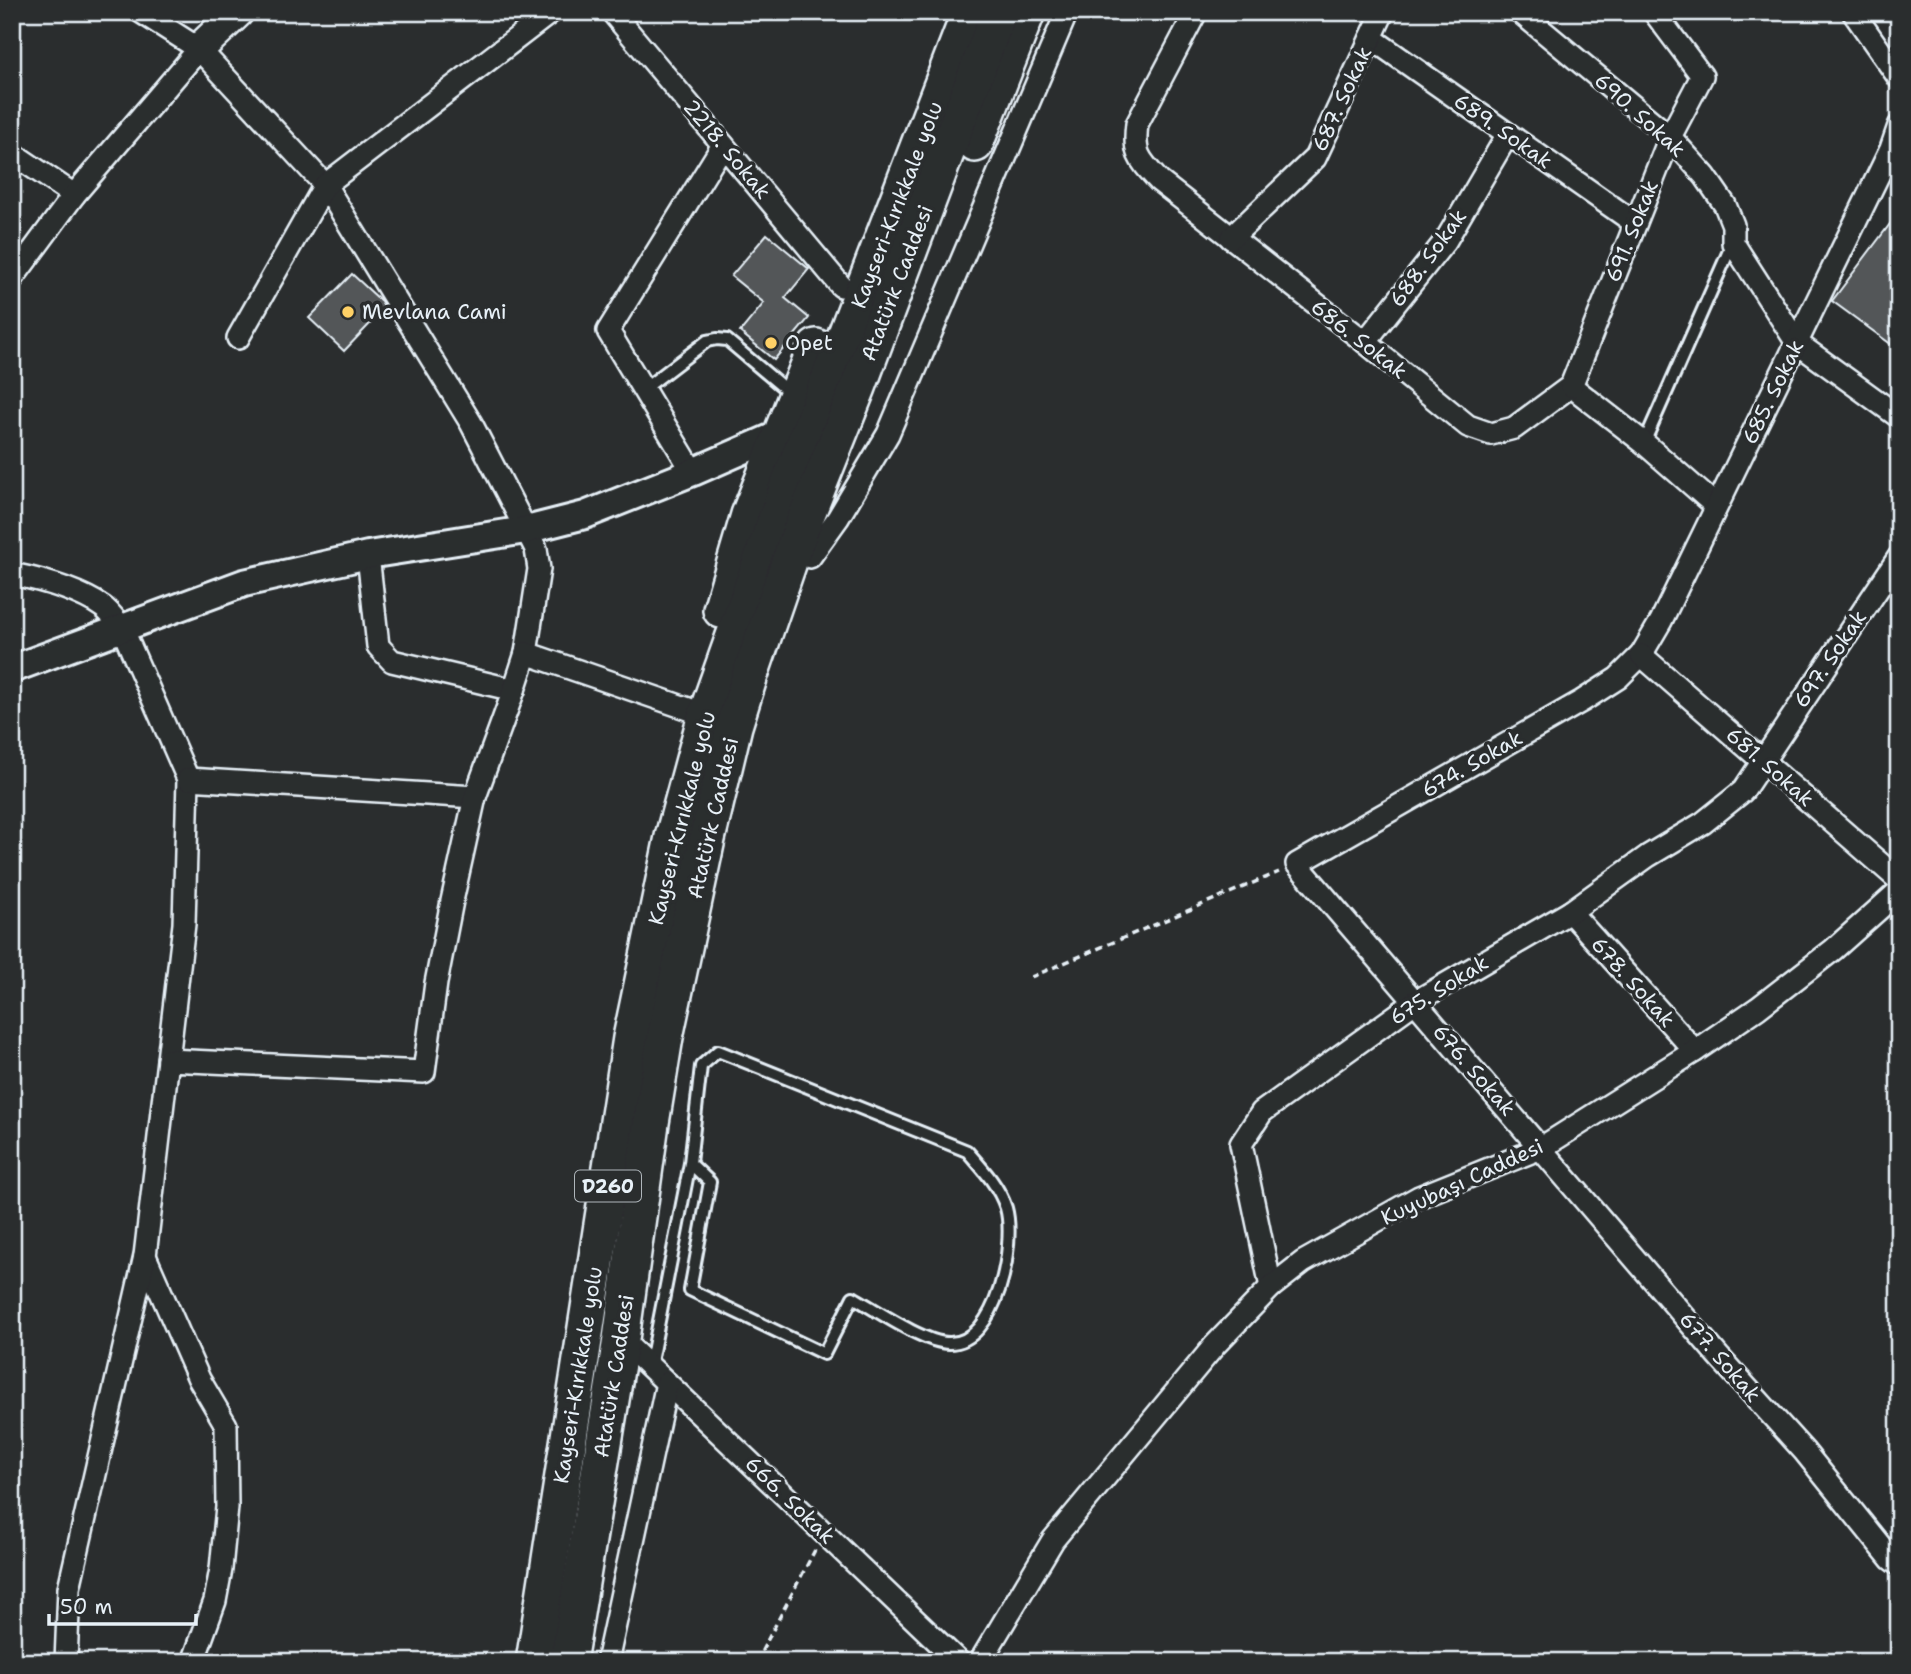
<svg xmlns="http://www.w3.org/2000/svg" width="1911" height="1674" font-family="'Shantell Sans',sans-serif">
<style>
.building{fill:#535759;stroke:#e8f1f8;stroke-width:2}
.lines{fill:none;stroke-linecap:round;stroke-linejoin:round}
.service-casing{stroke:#e8f1f8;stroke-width:16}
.minor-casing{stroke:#e8f1f8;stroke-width:26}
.tertiary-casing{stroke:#e8f1f8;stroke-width:32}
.secondary-casing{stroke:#e8f1f8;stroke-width:35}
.trunk-casing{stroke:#e8f1f8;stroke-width:40}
.path{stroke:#e8f1f8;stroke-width:3.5;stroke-dasharray:7 5;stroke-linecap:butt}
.service{stroke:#2a2d2e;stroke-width:10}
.minor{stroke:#2a2d2e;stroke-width:21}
.tertiary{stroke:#2a2d2e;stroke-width:26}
.secondary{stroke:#2a2d2e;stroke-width:30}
.trunk{stroke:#2a2d2e;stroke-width:35}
.poi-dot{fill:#ffd166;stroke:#2a2d2e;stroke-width:2.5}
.labels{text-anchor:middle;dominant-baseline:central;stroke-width:7;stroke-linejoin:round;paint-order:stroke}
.shield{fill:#2a2d2e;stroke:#afb6bb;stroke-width:2}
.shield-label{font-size:19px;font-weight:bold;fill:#e8f1f8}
.street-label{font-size:21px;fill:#e8f1f8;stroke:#2a2d2e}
.poi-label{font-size:21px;fill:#e8f1f8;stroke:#2a2d2e;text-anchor:start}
</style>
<rect width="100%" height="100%" fill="#2a2d2e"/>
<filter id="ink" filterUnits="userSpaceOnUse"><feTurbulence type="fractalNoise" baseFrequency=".0143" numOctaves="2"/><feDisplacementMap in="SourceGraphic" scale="14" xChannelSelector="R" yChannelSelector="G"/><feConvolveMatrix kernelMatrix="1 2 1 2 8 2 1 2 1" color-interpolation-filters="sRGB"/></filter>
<g filter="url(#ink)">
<g class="building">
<polygon points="1899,212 1899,350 1832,301"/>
<polygon points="767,234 809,269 785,298 809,318 774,360 740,332 764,303 731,276"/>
<polygon points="352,274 381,301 385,308 344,351 309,318"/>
</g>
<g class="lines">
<defs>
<g id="service">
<polyline points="644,389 707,341 717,339 727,340 791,394"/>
<polyline points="1644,443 1732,244"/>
<path d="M650,1367L690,1163L701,1066L718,1051L967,1151C982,1168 999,1186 1006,1208C1016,1244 997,1344 949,1343C924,1343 876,1310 853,1297L824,1354L690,1290L710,1182L690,1163"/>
</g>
<g id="minor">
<polyline points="141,12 199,49 325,185 471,423 536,549 539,569 526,653"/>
<polyline points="612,12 841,286"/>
<path d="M1196,12L1137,124C1133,154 1139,159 1159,181L1365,342L1468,426L1491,434L1514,428L1571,386L1644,443L1716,506"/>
<polyline points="1520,12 1670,137 1705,176 1725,205 1733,225 1733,243 1797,343 1899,417"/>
<polyline points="1853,12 1899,78"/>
<polyline points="1371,38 1635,223"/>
<polyline points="1899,126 1891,149 1661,621 1641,655 1618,678 1582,701 1297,864 1719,1357 1804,1451 1891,1559 1899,1565"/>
<polyline points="12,153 74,195"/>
<polyline points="1231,238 1315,158 1383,12"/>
<polyline points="12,279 74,195 199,49"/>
<polyline points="238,338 325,185 551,12"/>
<polyline points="1365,342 1446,240 1508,134"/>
<polyline points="1571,386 1670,137 1702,76 1654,12"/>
<polyline points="693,472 608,331 723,145"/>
<polyline points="368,555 378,646 392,661 514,690"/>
<polyline points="810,557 838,518 888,434 1067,12"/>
<path d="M12,574C42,580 77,589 103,607C110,612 116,621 122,628L188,779L184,924L168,1060"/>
<polyline points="1641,655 1899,880"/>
<polyline points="188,779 475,797"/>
<polyline points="1570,912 1695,1051"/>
<polyline points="145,1256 199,1379 226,1425 227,1507 221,1569 215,1601 193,1662"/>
<polyline points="1271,1287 1241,1144 1262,1112 1415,1002 1570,912 1648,856 1703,823 1743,791 1899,557"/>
<polyline points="621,1339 959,1662"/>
<polyline points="66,1662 69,1588 145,1256 168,1060 424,1072 436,983 452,901 475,797 514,690 526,653 706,715"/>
<polyline points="607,1662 667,1383"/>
<polyline points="980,1662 1053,1540 1215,1345 1271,1287 1303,1262 1419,1197 1541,1148 1695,1051 1758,1008 1833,950 1899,891"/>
</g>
<polyline id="tertiary" points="12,669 244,583 368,555 526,530 585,515 693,472 780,434"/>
<polyline id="secondary" points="199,49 238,12"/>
<g id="trunk">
<polyline points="975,144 1027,12"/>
<polyline points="721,610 749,515 816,347"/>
<polyline points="534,1662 631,1038 673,837 706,715 786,490 970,12"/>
<polyline points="568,1662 621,1339 651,1123 665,1037 707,839 734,726 750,675 795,544 858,387 999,12"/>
</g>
</defs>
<use href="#service" class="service-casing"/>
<use href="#minor" class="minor-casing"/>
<use href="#tertiary" class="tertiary-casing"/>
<use href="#secondary" class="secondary-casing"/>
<use href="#trunk" class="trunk-casing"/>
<g class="path">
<polyline points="1031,977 1279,872"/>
<polyline points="756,1662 815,1550"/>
</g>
<use href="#service" class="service"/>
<use href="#minor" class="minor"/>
<use href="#tertiary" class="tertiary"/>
<use href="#secondary" class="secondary"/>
<use href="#trunk" class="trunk"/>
</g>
</g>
<g class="poi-dot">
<circle cx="348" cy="312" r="7"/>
<circle cx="771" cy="343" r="7"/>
</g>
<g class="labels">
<rect class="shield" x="575" y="1170.5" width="66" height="31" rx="5"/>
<g class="shield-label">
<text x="608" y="1186">D260</text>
</g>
<g class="street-label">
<text transform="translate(1342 99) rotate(-65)">687. Sokak</text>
<text transform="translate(1640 115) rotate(42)">690. Sokak</text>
<text transform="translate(1503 131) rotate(35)">689. Sokak</text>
<text transform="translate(727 149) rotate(50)">2218. Sokak</text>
<text transform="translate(897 205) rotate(-69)">Kayseri-Kırıkkale yolu</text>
<text transform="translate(1632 231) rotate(-68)">691. Sokak</text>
<text transform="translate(1428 258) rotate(-54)">688. Sokak</text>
<text transform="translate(897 283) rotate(-69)">Atatürk Caddesi</text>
<text transform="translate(1359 339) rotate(38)">686. Sokak</text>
<text transform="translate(1773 392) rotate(-64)">685. Sokak</text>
<text transform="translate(1830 659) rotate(-56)">697. Sokak</text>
<text transform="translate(1472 764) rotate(-30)">674. Sokak</text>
<text transform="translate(1770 767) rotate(41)">681. Sokak</text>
<text transform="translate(682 818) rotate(-76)">Kayseri-Kırıkkale yolu</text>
<text transform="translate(713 818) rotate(-77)">Atatürk Caddesi</text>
<text transform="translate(1633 982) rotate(48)">678. Sokak</text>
<text transform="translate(1439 990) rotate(-32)">675. Sokak</text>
<text transform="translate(1474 1070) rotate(49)">676. Sokak</text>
<text transform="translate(1462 1182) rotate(-25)">Kuyubaşı Caddesi</text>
<text transform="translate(1720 1357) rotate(49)">677. Sokak</text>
<text transform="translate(578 1375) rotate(-81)">Kayseri-Kırıkkale yolu</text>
<text transform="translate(614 1376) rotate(-81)">Atatürk Caddesi</text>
<text transform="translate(790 1500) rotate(44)">666. Sokak</text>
</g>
<g class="poi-label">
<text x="362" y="312">Mevlana Cami</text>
<text x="785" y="343">Opet</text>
</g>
</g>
<rect width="1911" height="1674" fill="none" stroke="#2a2d2e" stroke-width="42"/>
<rect x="21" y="21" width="1869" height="1632" fill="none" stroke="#e8f1f8" stroke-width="2.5" filter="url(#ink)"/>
<path d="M49 1614v10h147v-10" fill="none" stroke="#e8f1f8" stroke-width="3.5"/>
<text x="60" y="1614" font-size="21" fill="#e8f1f8" stroke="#2a2d2e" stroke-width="5" paint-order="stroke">50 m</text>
</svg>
